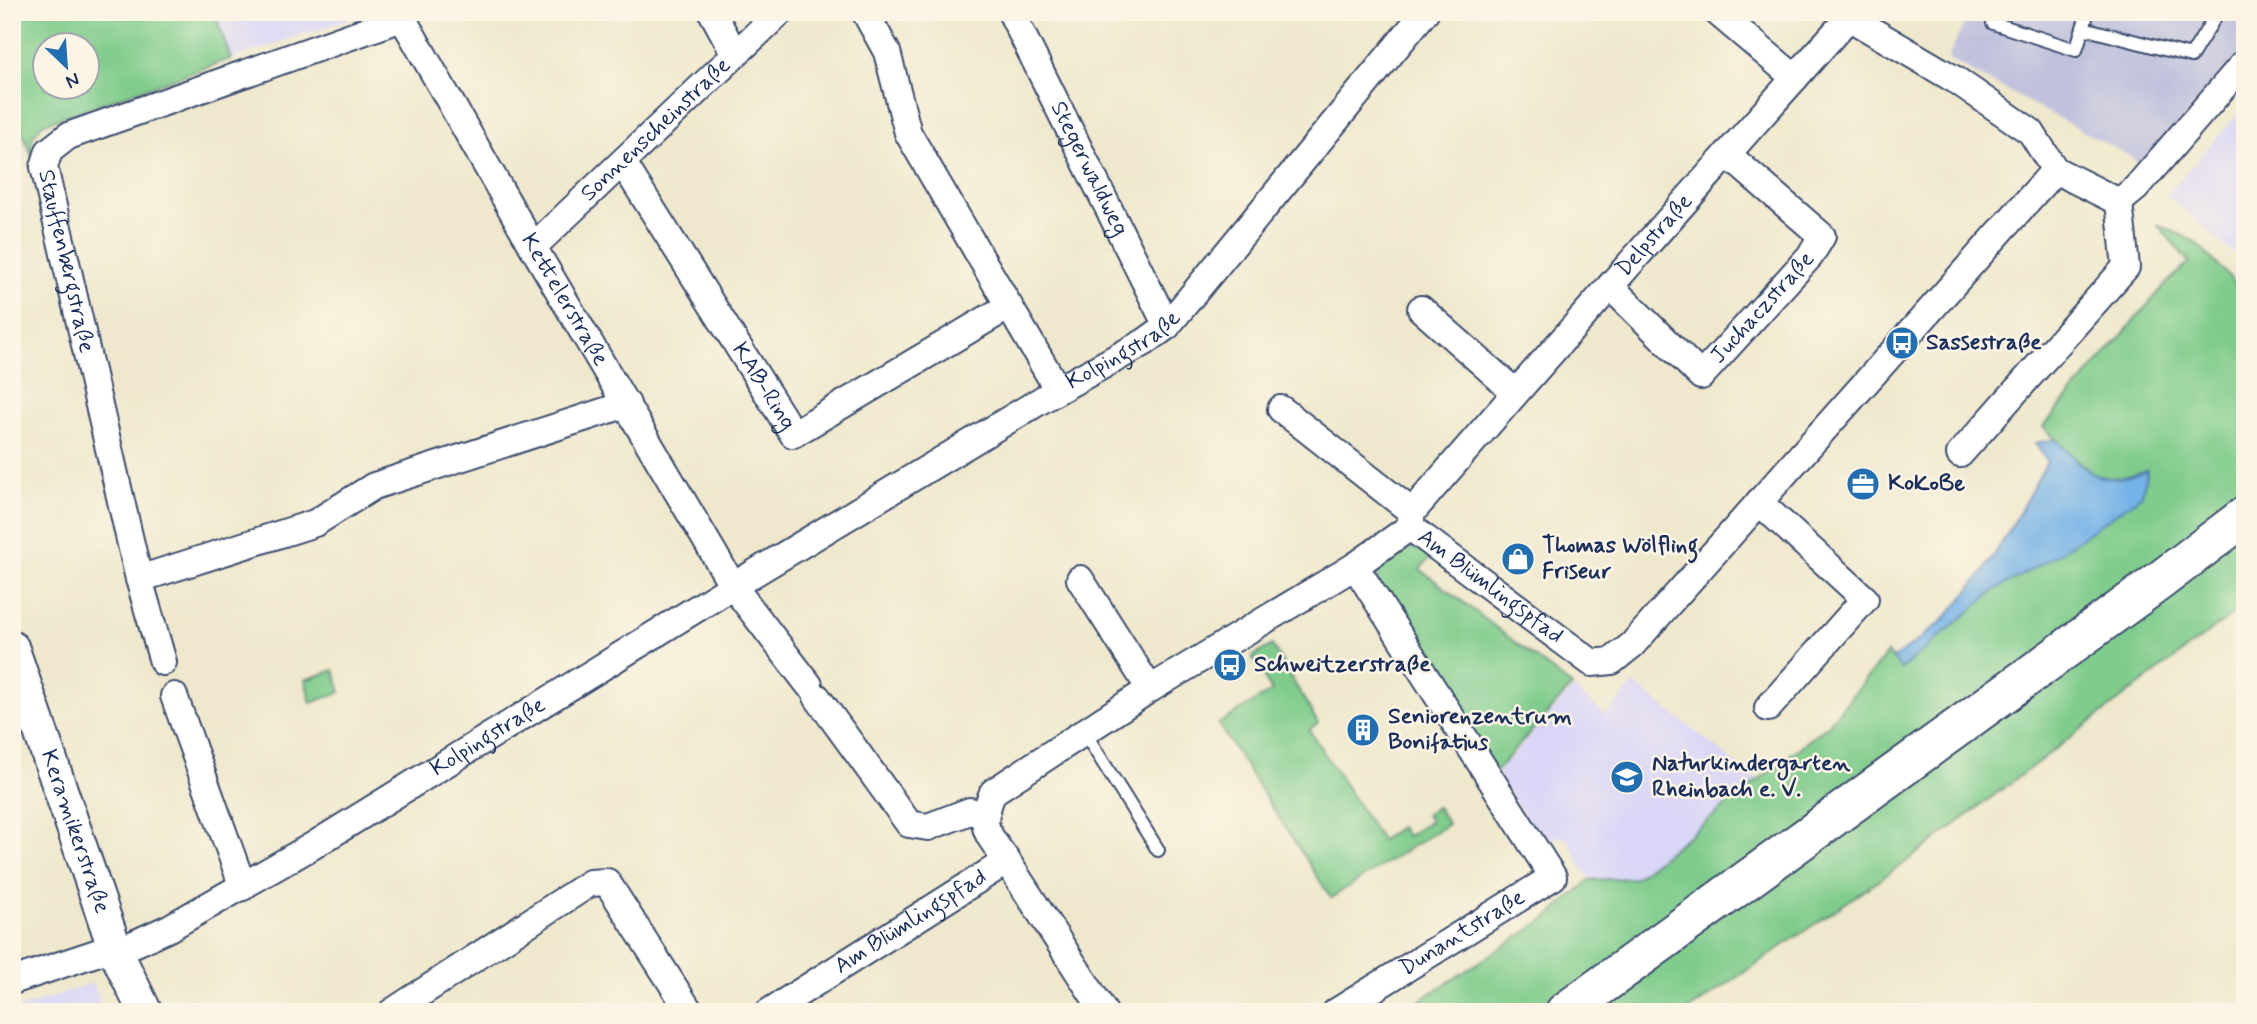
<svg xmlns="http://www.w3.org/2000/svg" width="2257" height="1024" font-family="Mynerve,sans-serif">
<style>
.built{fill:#dad6f7}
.industrial{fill:#c0c2dd}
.green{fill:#7fcc8c;stroke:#4d7e75;stroke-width:2;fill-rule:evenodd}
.water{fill:#74b2e7;stroke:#4870a2;stroke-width:2}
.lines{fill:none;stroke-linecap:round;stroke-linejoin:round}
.service-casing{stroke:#3b4b6e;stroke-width:16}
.minor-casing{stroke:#3b4b6e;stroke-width:30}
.tertiary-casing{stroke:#3b4b6e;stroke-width:37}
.primary-casing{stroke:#3b4b6e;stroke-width:42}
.service{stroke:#fff;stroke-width:12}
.minor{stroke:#fff;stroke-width:26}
.tertiary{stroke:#fff;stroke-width:33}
.primary{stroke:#fff;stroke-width:38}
.labels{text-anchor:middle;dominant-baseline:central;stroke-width:5;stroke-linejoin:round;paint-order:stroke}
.street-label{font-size:23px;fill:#1b2f5e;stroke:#fcf5e5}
.poi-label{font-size:23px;font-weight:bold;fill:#1b2f5e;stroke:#fcf5e5;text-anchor:start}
</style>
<rect width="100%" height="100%" fill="#fcf5e5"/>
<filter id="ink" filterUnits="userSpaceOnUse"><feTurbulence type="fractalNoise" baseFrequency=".0143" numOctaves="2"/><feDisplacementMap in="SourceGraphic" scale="14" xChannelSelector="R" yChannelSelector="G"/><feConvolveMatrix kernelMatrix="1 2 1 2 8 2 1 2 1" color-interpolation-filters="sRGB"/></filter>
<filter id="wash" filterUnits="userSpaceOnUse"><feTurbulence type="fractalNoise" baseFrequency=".00686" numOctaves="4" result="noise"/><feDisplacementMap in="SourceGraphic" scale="28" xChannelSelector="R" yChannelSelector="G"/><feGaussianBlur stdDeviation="1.57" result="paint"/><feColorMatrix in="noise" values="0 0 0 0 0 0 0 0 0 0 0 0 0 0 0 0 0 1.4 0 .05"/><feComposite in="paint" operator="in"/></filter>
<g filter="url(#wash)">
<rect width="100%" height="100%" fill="#efe8cc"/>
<g class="built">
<polygon points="214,12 369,12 231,59"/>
<polygon points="2245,106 2245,263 2166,195"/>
<polygon points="1634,683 1760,782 1635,879 1590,880 1566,838 1539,837 1497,773 1573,688 1606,715"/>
<polygon points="93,983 104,1012 12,1012 12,1011"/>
</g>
<polygon class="industrial" points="1969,12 2245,12 2245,48 2142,167 2131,157 1948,59"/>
<g class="green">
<path d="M12,12H214L231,59L42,124L32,138L33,160L12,104ZM46,46H88V88H46Z"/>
<polygon points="2157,224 2194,241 2245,293 2245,605 1910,859 1686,1012 1402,1012 1546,919 1590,880 1635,878 1828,725 1887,653 1901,668 1995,590 2057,555 2120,480 2093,475 2043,427 2164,286 2189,262"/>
<polygon points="1411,546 1432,555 1420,569 1572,686 1495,772 1378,582 1377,566 1398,548"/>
<polygon points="1272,645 1318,723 1309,730 1381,840 1400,827 1407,836 1430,821 1426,814 1437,807 1448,824 1331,898 1218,724 1272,691 1252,657"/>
<polygon points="334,670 341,692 311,703 305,680"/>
</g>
<path class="water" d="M2055,439C2090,473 2096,489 2147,470L2142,495L2057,555L1995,590L1901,669L1893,659C1911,645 1932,632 1948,615C1990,572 2018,514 2047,462L2035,443Z"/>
</g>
<g filter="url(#ink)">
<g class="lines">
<defs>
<g id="service">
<polyline points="1996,12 1993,23 2076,50 2088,12"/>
<polyline points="2083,28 2191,56 2218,12"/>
<polyline points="1084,732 1158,850"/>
</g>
<g id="minor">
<path id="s1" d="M399,12L533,247L733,586L809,685"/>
<polyline points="712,12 735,54"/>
<polyline points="865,12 887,52 908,133 1058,390"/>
<path id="s2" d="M1011,12L1167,326"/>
<polyline points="1717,12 1795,78"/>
<polyline points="1840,12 1959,82 2031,132 2055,170"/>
<path id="s3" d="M402,18L68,136L49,151L44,167L139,579L315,523L374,486L627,404"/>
<path id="s4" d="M623,163L793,434L1009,306"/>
<polyline points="2055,170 2119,202 2136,188 2245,62"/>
<path id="s5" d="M533,247L780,12"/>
<path id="s6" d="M1612,288L1701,376L1810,256L1822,236L1727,154"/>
<polyline points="1421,309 1515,392"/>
<polyline points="1281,409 1412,512"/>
<polyline points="1960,454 2126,267 2119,202"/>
<polyline points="1759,502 1865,599 1768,708"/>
<path id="s7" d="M1410,527L1592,663L1612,661L1632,645L2055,170"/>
<path id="s8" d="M1410,527L1412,512C1556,345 1703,182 1849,17"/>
<polyline points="139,579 163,662"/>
<polyline points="1080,579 1150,689"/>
<polyline points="174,696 243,887"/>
<polyline points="817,697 909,824 928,827 970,811 984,815"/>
<polyline points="1007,861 1104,1012"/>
<path id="s9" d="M116,952L169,928L314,845L733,586L1058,390L1145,342L1167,326L1425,12"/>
<polyline points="12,981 114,947"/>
<polyline points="392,1012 590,883 607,882 690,1012"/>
<path id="s10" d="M769,1012L1007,861C986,831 978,828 993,792L1150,689L1355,566L1410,527"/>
<path id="s11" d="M1336,1012L1553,877L1355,566"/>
</g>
<g id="tertiary">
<path id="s12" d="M12,648L116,952L145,1012"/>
</g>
<polyline id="primary" points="1565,1012 2158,582 2245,516"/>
</defs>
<use href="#service" class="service-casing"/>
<use href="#minor" class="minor-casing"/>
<use href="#tertiary" class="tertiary-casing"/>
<use href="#primary" class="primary-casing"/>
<use href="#service" class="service"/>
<use href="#minor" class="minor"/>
<use href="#tertiary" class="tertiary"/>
<use href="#primary" class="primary"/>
</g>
</g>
<defs>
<symbol id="bus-disc" viewBox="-11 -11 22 22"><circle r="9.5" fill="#1f6fb2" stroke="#fcf5e5"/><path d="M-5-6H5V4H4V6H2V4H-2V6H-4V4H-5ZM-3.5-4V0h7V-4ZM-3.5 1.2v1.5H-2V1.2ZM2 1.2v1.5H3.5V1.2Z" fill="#fff"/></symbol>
<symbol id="office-disc" viewBox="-11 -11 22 22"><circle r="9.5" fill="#1f6fb2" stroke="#fcf5e5"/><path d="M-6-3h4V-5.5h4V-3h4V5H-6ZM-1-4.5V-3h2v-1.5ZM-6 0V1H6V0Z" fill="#fff"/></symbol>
<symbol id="shop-disc" viewBox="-11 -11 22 22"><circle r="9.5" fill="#1f6fb2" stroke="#fcf5e5"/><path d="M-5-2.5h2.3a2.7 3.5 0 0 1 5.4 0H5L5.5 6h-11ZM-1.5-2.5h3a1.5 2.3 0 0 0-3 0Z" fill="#fff"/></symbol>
<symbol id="building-disc" viewBox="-11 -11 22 22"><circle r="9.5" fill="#1f6fb2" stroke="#fcf5e5"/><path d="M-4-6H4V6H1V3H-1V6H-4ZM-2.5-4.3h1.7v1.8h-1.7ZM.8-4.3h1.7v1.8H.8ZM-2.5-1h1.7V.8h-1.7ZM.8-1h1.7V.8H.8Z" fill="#fff"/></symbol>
<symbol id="school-disc" viewBox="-11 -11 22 22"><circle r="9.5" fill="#1f6fb2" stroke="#fcf5e5"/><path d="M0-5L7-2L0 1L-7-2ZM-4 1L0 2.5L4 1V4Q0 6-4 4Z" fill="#fff"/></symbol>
</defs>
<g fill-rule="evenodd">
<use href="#bus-disc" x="1883" y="324" width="38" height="38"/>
<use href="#office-disc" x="1844" y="465" width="38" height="38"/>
<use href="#shop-disc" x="1499" y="540" width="38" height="38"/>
<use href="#bus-disc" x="1211" y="646" width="38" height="38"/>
<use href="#building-disc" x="1344" y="711" width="38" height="38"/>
<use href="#school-disc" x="1608" y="758" width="38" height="38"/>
</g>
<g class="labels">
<g class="street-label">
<text stroke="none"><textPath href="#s5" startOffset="170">Sonnenscheinstraße</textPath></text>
<text stroke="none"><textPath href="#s2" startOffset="175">Stegerwaldweg</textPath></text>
<text stroke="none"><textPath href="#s8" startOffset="383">Delpstraße</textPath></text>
<text stroke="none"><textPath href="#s3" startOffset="492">Stauffenbergstraße</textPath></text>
<text stroke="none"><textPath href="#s1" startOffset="332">Kettelerstraße</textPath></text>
<text stroke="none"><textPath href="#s6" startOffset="217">Juchaczstraße</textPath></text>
<text stroke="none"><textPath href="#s9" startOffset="1174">Kolpingstraße</textPath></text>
<text stroke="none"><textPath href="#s4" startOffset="264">KAB-Ring</textPath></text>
<text stroke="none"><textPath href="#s7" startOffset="100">Am Blümlingspfad</textPath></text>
<text stroke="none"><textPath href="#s9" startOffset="430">Kolpingstraße</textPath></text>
<text stroke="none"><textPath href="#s12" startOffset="194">Keramikerstraße</textPath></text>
<text stroke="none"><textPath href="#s10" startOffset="168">Am Blümlingspfad</textPath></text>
<text stroke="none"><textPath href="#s11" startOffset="149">Dunantstraße</textPath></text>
</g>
<g class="poi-label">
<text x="1926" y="343">Sassestraße</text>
<text x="1888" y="484">KoKoBe</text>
<text x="1542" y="546">Thomas Wölfling<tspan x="1542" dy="26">Friseur</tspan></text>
<text x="1254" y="665">Schweitzerstraße</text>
<text x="1388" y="717">Seniorenzentrum<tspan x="1388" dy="26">Bonifatius</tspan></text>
<text x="1652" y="764">Naturkindergarten<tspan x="1652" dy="26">Rheinbach e. V.</tspan></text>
</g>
</g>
<rect width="2257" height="1024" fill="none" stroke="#fcf5e5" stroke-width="42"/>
<g transform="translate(66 66) rotate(155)"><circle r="33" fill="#fcf5e5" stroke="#a2a6af" stroke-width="2"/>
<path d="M0-5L12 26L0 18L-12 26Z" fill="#1f6fb2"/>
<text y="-10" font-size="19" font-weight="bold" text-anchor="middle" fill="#1b2f5e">N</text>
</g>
</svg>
